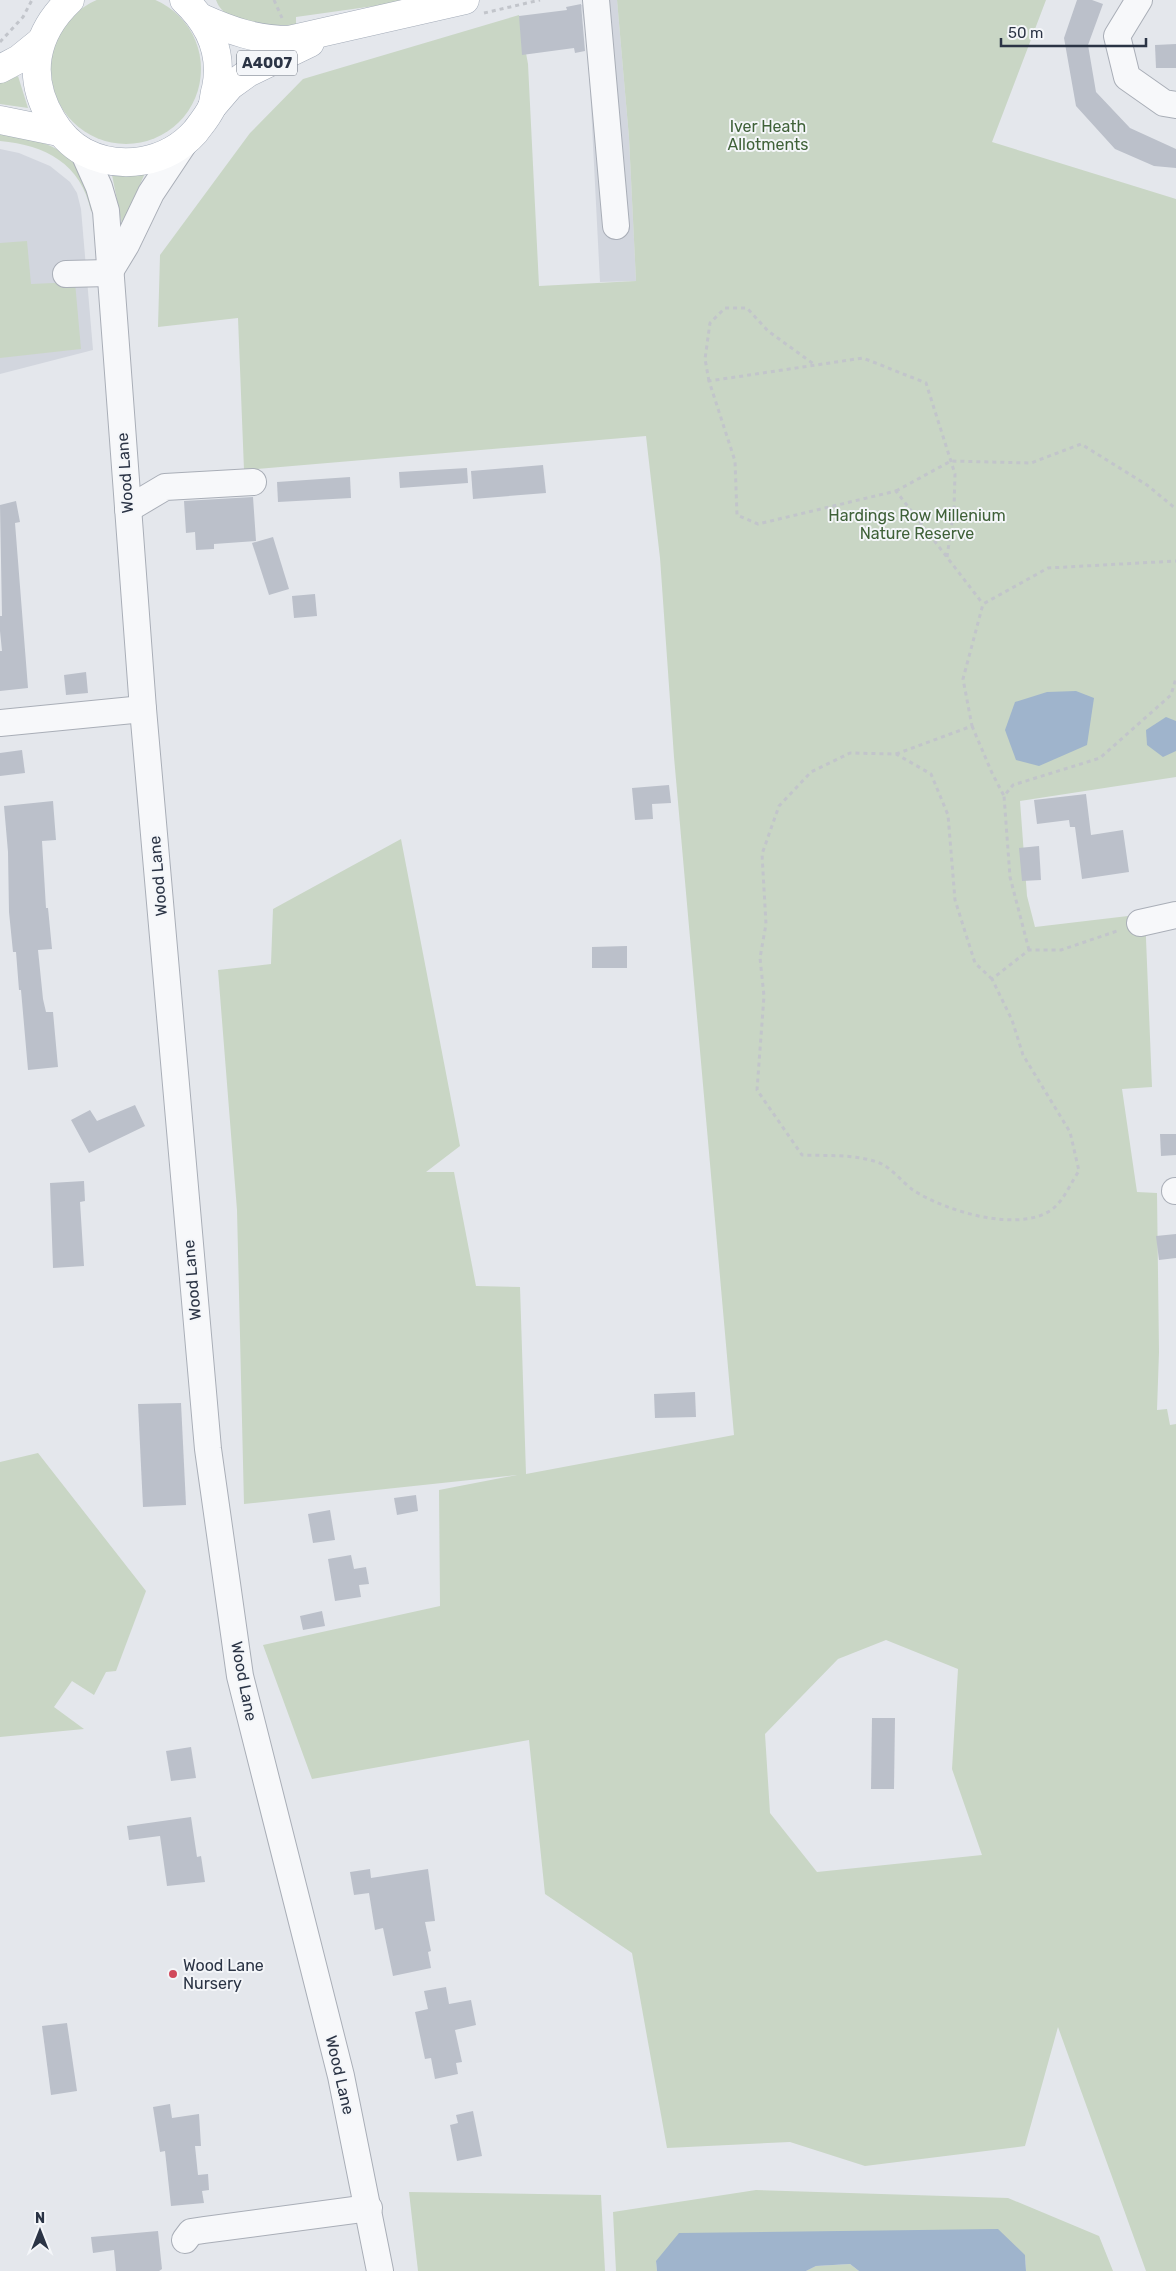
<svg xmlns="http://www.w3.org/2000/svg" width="1176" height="2271" font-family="Rubik,sans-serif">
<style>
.built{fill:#d2d6de}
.green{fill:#c9d6c5;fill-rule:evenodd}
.water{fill:#9fb4cc}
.building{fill:#bbc0ca}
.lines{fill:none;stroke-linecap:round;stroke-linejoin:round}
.minor-casing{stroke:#a9aeb7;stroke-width:28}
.major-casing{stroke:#a3abb8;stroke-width:29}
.path{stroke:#c2c5cb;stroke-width:3;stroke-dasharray:4 4;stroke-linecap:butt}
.minor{stroke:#f7f8fa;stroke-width:26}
.major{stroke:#fff;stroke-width:28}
.poi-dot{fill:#d1495b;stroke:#f4f6f9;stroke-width:2}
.labels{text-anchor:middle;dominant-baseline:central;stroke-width:4;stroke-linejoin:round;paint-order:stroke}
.shield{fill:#f4f6f9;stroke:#676e7b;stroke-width:1}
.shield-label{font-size:15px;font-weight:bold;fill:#2b3445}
.park-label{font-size:16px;fill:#3f6138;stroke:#f4f6f9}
.street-label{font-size:16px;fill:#2b3445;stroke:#f4f6f9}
.poi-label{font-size:16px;fill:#2b3445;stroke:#f4f6f9;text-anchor:start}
</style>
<rect width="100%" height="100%" fill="#e4e7ec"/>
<g class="built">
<polygon points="603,0 617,0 629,138 636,281 600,282 588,47 581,5"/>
<polygon points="0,149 19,153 50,166 70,182 77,193 81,209 93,350 0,374"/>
</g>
<g class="green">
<circle cx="126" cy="69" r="75"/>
<path d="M216,0H417L296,17V25C273,27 226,28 216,0Z"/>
<path d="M617,0H1046L992,142L1176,199V777L1020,801L1027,896L1035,927L1145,914L1152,1087L1122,1089L1137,1192L1157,1193L1159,1352L1157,1410L1167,1409L1170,1425L1176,1424V2271H1146L1058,2027L1025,2146L865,2166L790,2142L667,2148L632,1953L545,1894L529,1740L312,1779L263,1645L440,1606L439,1490L517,1475L244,1504L237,1210L218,970L271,964L273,909L401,839L460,1146L426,1172H454L476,1286L520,1287L526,1474L734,1435L674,757L660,558L646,436L244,470L238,318L158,327L160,255L250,133L303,79L519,15L528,64L539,286L636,281L629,138ZM886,1640L958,1669L952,1769L982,1855L817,1872L770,1813L765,1734L838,1659Z"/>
<polygon points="18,76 28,108 0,104 0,83"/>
<path d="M0,132C27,139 59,142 77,166C86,178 91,198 97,212L91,211C81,164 46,145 0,141Z"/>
<polygon points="111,170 146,171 122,225"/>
<polygon points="27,241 31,284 75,282 81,349 0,358 0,243"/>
<polygon points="38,1453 146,1591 116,1671 106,1672 94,1695 72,1681 54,1707 84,1729 0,1737 0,1462"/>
<polygon points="756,2190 1008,2198 1099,2236 1113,2271 1026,2271 1025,2255 656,2261 657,2271 616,2271 613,2212"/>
<polygon points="409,2192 601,2195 605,2271 418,2271"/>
<polygon points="850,2264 859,2271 806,2271 816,2266"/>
</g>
<g class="water">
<polygon points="1076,691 1094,698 1087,745 1039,766 1016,760 1005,730 1015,702 1047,692"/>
<polygon points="1166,717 1176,721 1176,751 1163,757 1147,745 1146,730"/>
<polygon points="998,2229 1025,2255 1026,2271 859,2271 850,2264 816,2266 806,2271 657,2271 656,2261 679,2233"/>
</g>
<g class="building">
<polygon points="1077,0 1092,0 1103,4 1088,45 1096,92 1130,128 1176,149 1176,168 1154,166 1115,149 1076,106 1064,38"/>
<polygon points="581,4 585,51 575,53 574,48 522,55 519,16 567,10 566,7"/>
<polygon points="1176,44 1176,68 1156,68 1155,45"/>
<polygon points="543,465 546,493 473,499 471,471"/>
<polygon points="467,468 468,483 400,488 399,472"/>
<polygon points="350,477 351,498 278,502 277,482"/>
<polygon points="253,497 256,541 214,544 214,549 196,550 195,532 186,533 184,501"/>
<polygon points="16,501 20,522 15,523 28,688 0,691 0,651 2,651 0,631 0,616 2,616 0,505"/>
<polygon points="273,537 289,589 269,595 252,543"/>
<polygon points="315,594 317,616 294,618 292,596"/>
<polygon points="86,672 88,693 66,695 64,675"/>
<polygon points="22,750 25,773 0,776 0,753"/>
<polygon points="669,785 671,803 652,804 653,819 635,820 632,788"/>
<polygon points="1086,794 1091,835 1123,830 1129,872 1082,879 1075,827 1070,827 1069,820 1037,824 1034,800"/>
<polygon points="53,801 56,840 42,841 46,908 48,908 52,949 38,950 43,999 46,1012 53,1012 58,1067 28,1070 21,990 19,990 16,952 13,952 9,912 8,852 4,806"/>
<polygon points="1039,846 1041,880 1022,881 1019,848"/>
<polygon points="627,946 627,968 592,968 592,947"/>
<polygon points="135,1105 145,1126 89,1153 71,1120 90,1110 97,1121"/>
<polygon points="1160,1134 1176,1134 1176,1155 1161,1156"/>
<polygon points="84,1181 85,1201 80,1202 84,1266 53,1268 50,1183"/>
<polygon points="1176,1234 1176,1258 1159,1260 1156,1236"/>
<polygon points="695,1392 696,1417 655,1418 654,1394"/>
<polygon points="181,1403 186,1505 143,1507 138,1404"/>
<polygon points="416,1495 418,1511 397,1515 394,1498"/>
<polygon points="330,1510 335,1540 313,1543 308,1514"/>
<polygon points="351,1555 354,1569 366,1567 369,1584 359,1585 361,1597 335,1601 328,1559"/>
<polygon points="322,1611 325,1626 303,1630 300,1616"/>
<polygon points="872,1718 895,1718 894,1789 871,1789"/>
<polygon points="191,1747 196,1778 171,1781 166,1751"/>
<polygon points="191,1817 197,1857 201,1856 205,1882 167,1886 160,1836 129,1840 127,1826"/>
<polygon points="370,1869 371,1878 428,1869 435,1921 425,1922 431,1951 428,1952 431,1968 393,1976 383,1928 375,1930 369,1893 354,1895 350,1872"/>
<polygon points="446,1987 449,2004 471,2000 476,2025 455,2030 462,2062 456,2063 458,2074 435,2079 431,2058 425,2059 415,2012 428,2009 424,1991"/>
<polygon points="67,2023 77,2091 51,2095 42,2026"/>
<polygon points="170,2104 172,2118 199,2114 201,2146 195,2146 198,2175 208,2174 209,2190 202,2191 204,2203 171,2206 165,2151 160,2152 153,2107"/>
<polygon points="473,2111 482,2156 457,2161 450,2125 458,2123 456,2115"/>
<polygon points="158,2231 162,2269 159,2271 116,2271 114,2250 93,2253 91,2237"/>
</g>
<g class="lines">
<defs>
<g id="minor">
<polyline points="596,0 616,226"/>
<polyline points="1139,0 1117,36 1127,77 1164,103 1176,105"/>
<polyline points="83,151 99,187 106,211 143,709 208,1449 240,1676 341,2076 380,2271"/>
<polyline points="109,273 126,245 151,193 185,142"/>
<polyline points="66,274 109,273"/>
<polyline points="128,509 165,487 253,482"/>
<polyline points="0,723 143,709"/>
<polyline points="1140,923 1176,915"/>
<polyline points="1175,1191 1176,1191"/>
<polyline points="185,2240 191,2232 204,2230 369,2208"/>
</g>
<g id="major">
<path d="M70,0C34,34 26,77 52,120C59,132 71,145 84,152C121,171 167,163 195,132C201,124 208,116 212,107C214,101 214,94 216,88C223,53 210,24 184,0"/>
<path d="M202,18C231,31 257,40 289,40L465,0"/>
<polyline points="0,69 19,59 40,42"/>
<polyline points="212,107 230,86 248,73 310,43"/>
<polyline points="0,120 59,132"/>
</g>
</defs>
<use href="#minor" class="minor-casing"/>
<use href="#major" class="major-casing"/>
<g class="path">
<polyline points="274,0 282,18"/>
<polyline points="484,13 540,0"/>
<polyline points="0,42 23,17 32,0"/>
<polyline points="709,381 705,359 710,323 725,308 747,308 768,331 815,365"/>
<polyline points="896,491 951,461 1031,463 1081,444 1147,485 1176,509"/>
<polyline points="947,557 954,509 955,474 926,383 863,358 709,381 735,461 737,515 758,524 896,491 983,604"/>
<polyline points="972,726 992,773 1004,796"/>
<polyline points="896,754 972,726 963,679 983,604 1048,568 1176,561"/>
<polyline points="1029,950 1010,877 1004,796 1013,785 1100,758 1171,695 1176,678"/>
<path d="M992,979L975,963L955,900L948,815L931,774L896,754L850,753L811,772L779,806L762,854L766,924L760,958L764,996L757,1090L802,1155C827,1156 853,1154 877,1162C890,1166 902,1182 913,1190C944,1211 1025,1236 1056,1206C1065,1197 1072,1181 1079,1171L1070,1132L1023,1055L1012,1020L992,979L1029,950H1061L1120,930"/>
</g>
<use href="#minor" class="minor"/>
<use href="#major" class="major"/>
</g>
<circle class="poi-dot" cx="173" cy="1974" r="5"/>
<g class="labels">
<rect class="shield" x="237" y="50.5" width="60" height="25" rx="4"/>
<g class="shield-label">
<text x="267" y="63">A4007</text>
</g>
<g class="park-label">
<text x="768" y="126">Iver Heath<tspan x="768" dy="18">Allotments</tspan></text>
<text x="917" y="515">Hardings Row Millenium<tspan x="917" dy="18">Nature Reserve</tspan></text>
</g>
<g class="street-label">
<text transform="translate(125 473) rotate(-94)">Wood Lane</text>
<text transform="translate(158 876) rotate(-95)">Wood Lane</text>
<text transform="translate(192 1280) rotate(-95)">Wood Lane</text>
<text transform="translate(244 1681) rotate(79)">Wood Lane</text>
<text transform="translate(340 2075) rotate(77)">Wood Lane</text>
</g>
<g class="poi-label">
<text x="183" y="1965">Wood Lane<tspan x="183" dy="18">Nursery</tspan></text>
</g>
</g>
<g transform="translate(40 2231)" stroke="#f4f6f9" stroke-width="4" paint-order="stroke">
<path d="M0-4L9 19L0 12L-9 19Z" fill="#2b3445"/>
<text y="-8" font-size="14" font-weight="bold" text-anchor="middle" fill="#2b3445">N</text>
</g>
<path d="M1001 38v8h145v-8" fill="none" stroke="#2b3445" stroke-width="2.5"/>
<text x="1008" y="38" font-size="15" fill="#2b3445" stroke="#f4f6f9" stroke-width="4" paint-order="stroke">50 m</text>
</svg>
